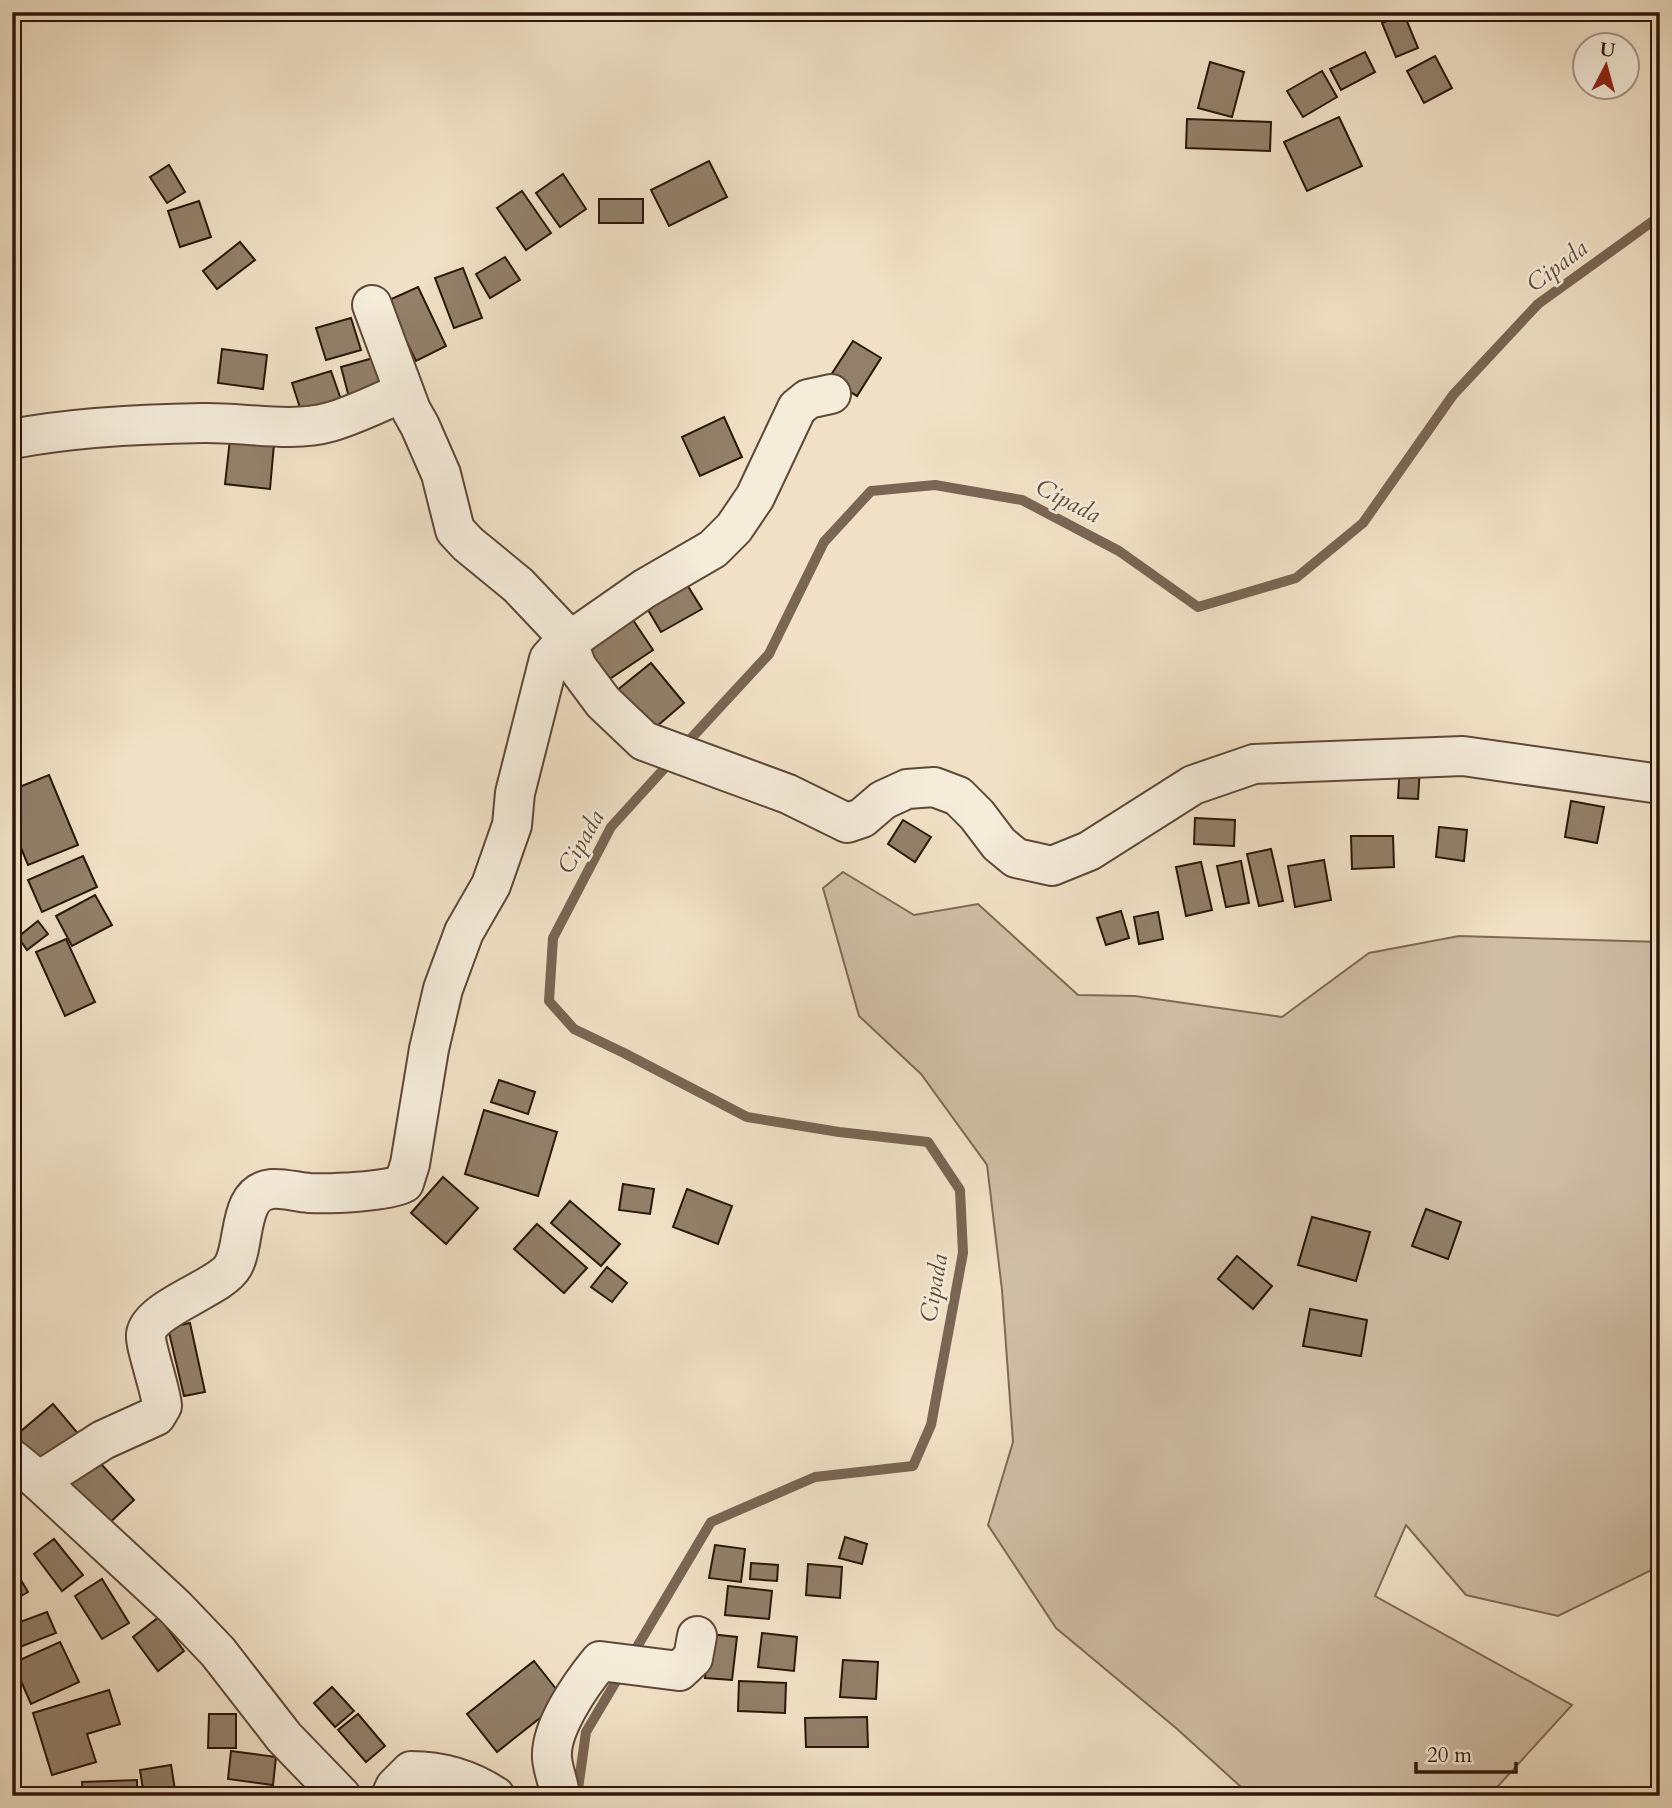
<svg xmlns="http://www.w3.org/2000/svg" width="1672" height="1808" font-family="Cardo,serif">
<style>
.green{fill:#cfbea6;stroke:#7e6a56;stroke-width:2}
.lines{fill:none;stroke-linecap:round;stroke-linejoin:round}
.stream{stroke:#796653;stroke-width:10}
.building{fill:#92806a;stroke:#2c1607;stroke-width:2}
.minor-casing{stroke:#5d4937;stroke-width:42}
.minor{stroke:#f5ecda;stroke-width:38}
.labels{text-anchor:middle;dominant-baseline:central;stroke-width:5;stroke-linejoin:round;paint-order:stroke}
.water-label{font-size:24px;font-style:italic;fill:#604c39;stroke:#f5ecda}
</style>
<rect width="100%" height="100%" fill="#f0e1c6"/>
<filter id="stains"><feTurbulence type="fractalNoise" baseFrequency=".00286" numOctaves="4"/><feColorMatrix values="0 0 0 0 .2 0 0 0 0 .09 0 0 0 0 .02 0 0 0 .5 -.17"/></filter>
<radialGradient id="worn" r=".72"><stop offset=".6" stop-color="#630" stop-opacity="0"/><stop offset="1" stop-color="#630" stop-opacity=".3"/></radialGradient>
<polygon class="green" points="843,872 914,915 978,904 1078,995 1135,996 1282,1017 1369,953 1459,936 1660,942 1660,1566 1558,1616 1466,1595 1406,1525 1375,1596 1572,1705 1489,1796 1251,1796 1176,1728 1056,1628 988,1525 1013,1442 1002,1290 987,1165 921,1074 859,1016 823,888"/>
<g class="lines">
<g class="stream">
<polyline points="684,746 769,654 824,542 871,491 935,485 1022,500 1119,551 1198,607 1296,578 1363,523 1453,395 1538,304 1660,216"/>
<polyline points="631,1657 711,1522 815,1477 913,1466 931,1425 963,1253 960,1190 928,1142 839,1132 747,1117 624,1053 574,1029 549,1001 553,938 611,827 672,760"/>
<polyline points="577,1796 586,1732 621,1673"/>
</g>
</g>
<g class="building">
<polygon points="1404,14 1418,48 1396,57 1382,23"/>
<polygon points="1365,52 1375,72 1341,90 1330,69"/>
<polygon points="1435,56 1452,88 1424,103 1407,71"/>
<polygon points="1210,62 1244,72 1232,117 1198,108"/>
<polygon points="1322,71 1337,97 1303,117 1287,91"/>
<polygon points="1339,117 1362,166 1307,191 1284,142"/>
<polygon points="1187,119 1271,122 1270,151 1186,148"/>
<polygon points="709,161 727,197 669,226 651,190"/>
<polygon points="169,165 185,192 167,203 150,177"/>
<polygon points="563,174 586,209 560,227 536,193"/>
<polygon points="522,191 551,233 526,250 497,208"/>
<rect x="599" y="199" width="44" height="24"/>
<polygon points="199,201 211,237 180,247 168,211"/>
<polygon points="240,242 255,260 217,289 203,271"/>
<polygon points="505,257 520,280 490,298 476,274"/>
<polygon points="463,268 482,318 454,328 435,278"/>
<polygon points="418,287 446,346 416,361 387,301"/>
<polygon points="351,318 361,350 326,360 316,328"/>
<polygon points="853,341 881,358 857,396 829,378"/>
<polygon points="222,349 267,355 263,389 218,383"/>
<polygon points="384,355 394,389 350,401 341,367"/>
<polygon points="331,371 344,408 304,420 292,383"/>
<polygon points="724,417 742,457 700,476 682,437"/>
<polygon points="230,439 274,444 270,489 225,484"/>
<polygon points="681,575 702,609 661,632 641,598"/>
<polygon points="627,611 653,650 605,682 578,643"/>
<polygon points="651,663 684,703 649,733 615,692"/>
<polygon points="1400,765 1420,767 1418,799 1398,798"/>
<polygon points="49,775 78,845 28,865 12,826 12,790"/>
<polygon points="1571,801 1604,807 1597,843 1565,837"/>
<polygon points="1195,818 1235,820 1234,846 1194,844"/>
<polygon points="903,820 931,837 915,862 888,844"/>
<polygon points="1439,827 1467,830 1464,861 1436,857"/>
<polygon points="1351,836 1393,836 1394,867 1352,869"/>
<polygon points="1271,849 1283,901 1259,906 1247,854"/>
<polygon points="83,856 97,887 42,912 28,880"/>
<polygon points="1324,860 1331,900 1295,907 1288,866"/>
<polygon points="1241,861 1249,903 1226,907 1217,866"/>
<polygon points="1201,862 1212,910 1186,916 1176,867"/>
<polygon points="95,895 112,925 72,946 56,916"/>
<polygon points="1121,911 1129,938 1106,945 1097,918"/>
<polygon points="1158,912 1163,939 1139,944 1134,917"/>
<polygon points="38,921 48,934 27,950 18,937"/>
<polygon points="66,939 95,1002 65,1016 36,952"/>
<polygon points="499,1080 535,1092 528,1114 491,1102"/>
<polygon points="484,1110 557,1132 538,1196 465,1174"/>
<polygon points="443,1177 478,1208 446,1244 411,1213"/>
<polygon points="623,1184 654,1189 650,1214 619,1210"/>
<polygon points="687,1189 732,1206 718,1244 673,1227"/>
<polygon points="570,1201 620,1244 601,1266 551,1223"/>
<polygon points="1426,1209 1461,1222 1448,1259 1412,1246"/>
<polygon points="1312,1217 1370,1232 1356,1281 1298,1265"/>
<polygon points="537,1224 587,1268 564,1293 514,1249"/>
<polygon points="1237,1256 1272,1286 1253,1309 1218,1279"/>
<polygon points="607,1267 627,1283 612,1302 591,1287"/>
<polygon points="1310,1309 1367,1320 1361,1356 1303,1346"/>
<polygon points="190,1323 205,1392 184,1396 168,1328"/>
<polygon points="53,1404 81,1437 41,1470 14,1437"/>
<polygon points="90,1452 134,1500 104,1528 59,1481"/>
<polygon points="845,1537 867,1544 862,1564 839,1558"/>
<polygon points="54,1539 83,1575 62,1591 34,1554"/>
<polygon points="715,1545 745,1549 741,1582 709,1578"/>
<polygon points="751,1563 778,1565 777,1581 750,1579"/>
<polygon points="808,1564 842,1567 840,1598 806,1595"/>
<polygon points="12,1565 28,1592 12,1601"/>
<polygon points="102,1579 129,1623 102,1639 75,1596"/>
<polygon points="728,1586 772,1591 769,1619 725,1615"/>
<polygon points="47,1612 56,1633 12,1650 12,1625"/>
<polygon points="159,1617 184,1651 158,1671 133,1637"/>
<polygon points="762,1633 797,1637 794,1671 758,1667"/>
<polygon points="710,1634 737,1637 732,1680 705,1678"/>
<polygon points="60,1642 79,1682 31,1704 13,1663"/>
<polygon points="843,1660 878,1662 876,1699 840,1697"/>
<polygon points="534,1661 564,1699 497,1752 467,1714"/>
<polygon points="739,1681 786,1683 785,1713 738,1711"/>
<polygon points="332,1687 354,1711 335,1727 314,1703"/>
<polygon points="109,1690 120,1724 87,1734 96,1762 52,1775 33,1713"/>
<polygon points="209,1714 236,1714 236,1748 208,1748"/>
<polygon points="358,1714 385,1746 366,1762 338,1730"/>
<polygon points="867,1717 868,1747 806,1747 805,1718"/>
<polygon points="231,1751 276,1757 273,1785 228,1779"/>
<polygon points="171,1765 176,1796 144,1796 140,1770"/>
<polygon points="137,1780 137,1796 83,1796 82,1782"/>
<polygon points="226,1790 291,1793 291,1796 225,1796"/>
</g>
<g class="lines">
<defs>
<g id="minor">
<polyline points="372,305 411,410 420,426 441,474 455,530 468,544 518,585 571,641 572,654 577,667 603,702 644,741 788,794 847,823 862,818 883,800 907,789 934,787 958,796 977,815 999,844 1016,858 1052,866 1089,851 1193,785 1254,764 1463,756 1660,784"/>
<path d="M12,439C74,427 140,424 203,423C242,422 292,433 330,422C355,415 380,402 404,392"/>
<polyline points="12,1459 39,1481 175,1607 218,1652 284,1737 341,1796"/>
<path d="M39,1481L103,1440L156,1416L162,1406C161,1390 144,1343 146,1334C151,1307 221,1288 233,1266C246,1244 237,1192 272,1189C283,1188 297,1192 309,1193C330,1194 387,1192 404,1183L410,1164L429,1049L443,989L464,932L491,885L512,825L515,793L549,659L558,649L644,589L713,549L734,528L755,497L797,408L808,399L831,394"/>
<path d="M391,1796L395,1787L411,1771C441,1771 469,1779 495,1796"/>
<path d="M560,1796C559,1783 553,1771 552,1758C550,1728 581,1684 600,1661L679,1671L693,1658L697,1636"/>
</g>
</defs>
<use href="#minor" class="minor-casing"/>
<use href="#minor" class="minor"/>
</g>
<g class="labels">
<g class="water-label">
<text transform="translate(1557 266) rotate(-37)">Cipada</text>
<text transform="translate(1068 501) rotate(27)">Cipada</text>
<text transform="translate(581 842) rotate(-60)">Cipada</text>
<text transform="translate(934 1288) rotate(-80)">Cipada</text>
</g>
</g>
<rect width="1672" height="1808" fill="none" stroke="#f0e1c6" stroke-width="42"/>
<rect x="14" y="14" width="1644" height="1780" fill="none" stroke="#2c1607" stroke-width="3.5"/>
<rect x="21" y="21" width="1630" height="1766" fill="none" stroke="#2c1607" stroke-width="2"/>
<g transform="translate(1606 66) rotate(6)"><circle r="33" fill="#f5ecda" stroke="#a59686" stroke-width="2"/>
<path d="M0-5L12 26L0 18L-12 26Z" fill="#8f2418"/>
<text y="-10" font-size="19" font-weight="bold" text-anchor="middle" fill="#2c1607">U</text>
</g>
<path d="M1416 1762v10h100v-10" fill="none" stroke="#2c1607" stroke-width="3.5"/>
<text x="1427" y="1762" font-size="21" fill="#2c1607" stroke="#f5ecda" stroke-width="5" paint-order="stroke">20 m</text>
<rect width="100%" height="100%" filter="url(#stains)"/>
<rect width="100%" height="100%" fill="url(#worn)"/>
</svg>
